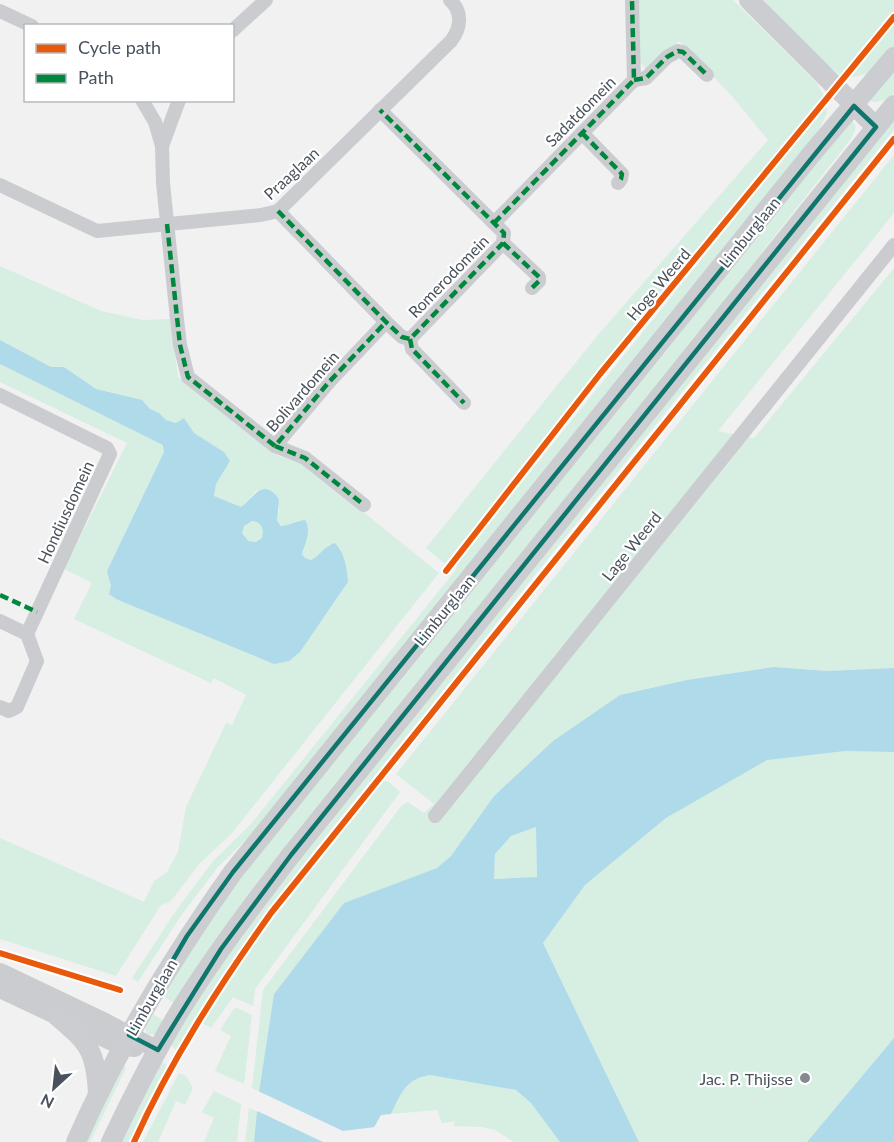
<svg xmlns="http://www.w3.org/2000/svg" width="894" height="1142" font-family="Lato,sans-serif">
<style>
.green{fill:#d7eee2;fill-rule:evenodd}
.water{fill:#aedae9;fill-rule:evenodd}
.pier{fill:#f1f1f1}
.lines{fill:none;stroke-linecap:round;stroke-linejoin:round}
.minor{stroke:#cbcccf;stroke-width:14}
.tertiary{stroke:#cbcccf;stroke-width:18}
.secondary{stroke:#cccdd0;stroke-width:20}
.quiet{stroke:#00873e;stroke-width:4.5;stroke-dasharray:9 4.5;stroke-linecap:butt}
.cycleway-casing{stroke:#fff;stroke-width:10}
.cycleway{stroke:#e8590c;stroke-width:6}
.marked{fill:none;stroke:#0f766e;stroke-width:4.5;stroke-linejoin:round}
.poi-dot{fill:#848a90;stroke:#fff;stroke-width:2}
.labels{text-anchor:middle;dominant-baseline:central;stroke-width:4.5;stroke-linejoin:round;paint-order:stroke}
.street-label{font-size:16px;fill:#49525c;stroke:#fff}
.poi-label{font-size:16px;fill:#49525c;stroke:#fff;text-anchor:end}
</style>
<rect width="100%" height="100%" fill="#f1f1f1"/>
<g class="green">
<polygon points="639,0 733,0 817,83 824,97 614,351 445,564 426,548 597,336 768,140 732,96 679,41 646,69 640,63"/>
<polygon points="764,0 894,0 894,11 842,76 821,60"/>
<path d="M894,20V47C879,65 874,76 849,77Z"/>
<path d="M894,64V93C887,99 879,104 870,101L869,98Z"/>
<polygon points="826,105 827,113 818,132 257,829 218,867 180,917 138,982 132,978 175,912 213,861 251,824 455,571 459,560"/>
<path d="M894,114V130C739,322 583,513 430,707C341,819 246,927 176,1051L170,1043L257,905Z"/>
<polygon points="852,120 856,127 851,139 762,252 749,279 176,1004 160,995 222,901 270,838 849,121"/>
<polygon points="894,155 894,213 718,431 754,438 894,268 894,668 827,671 774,667 687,680 620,695 553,741 494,796 451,856 437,868 344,903 274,994 259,1092 252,1088 263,990 402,805 408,802 424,813 434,804 396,774"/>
<path d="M0,266L101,311L143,320L170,319L178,377L278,456L305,465L439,573L231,834L200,863L170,902L161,905L116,976L0,939V838L144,902L154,881L167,872L178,852L186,807L226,723L232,725L246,695L214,678L211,683L74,619L92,583L64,569L127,443L0,382V364L137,431L108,392L96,389L64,367H51L0,340ZM184,418L194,433L224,452L230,461L216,484L214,496L241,507L257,490L279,510L277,521L282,526L292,525L300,520L304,549L302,554L305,558L311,560L318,557L329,544L344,558L348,582L345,587L300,652L274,664L118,600L107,571L164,452L166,420L177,423Z"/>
<circle cx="253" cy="532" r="11"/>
<polygon points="845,751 894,752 894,1038 807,1142 639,1142 543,943 585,885 666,818 767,759"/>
<path d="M383,781L389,782L400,792L255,989L253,1006L233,997L211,1028L202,1023C255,936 320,859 383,781Z"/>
<polygon points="536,827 537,877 494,879 495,854 511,836"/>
<polygon points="235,1007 252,1015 244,1084 215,1071 231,1036 220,1030"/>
<polygon points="151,1013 166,1022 156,1035 147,1034 144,1025"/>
<polygon points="163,1063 167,1065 129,1142 117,1142 157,1066"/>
<polygon points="123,1065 126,1068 90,1142 85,1142"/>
<polygon points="179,1073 186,1076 193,1088 185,1105 176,1101 158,1142 143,1142"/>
<path d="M430,1075L516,1090L531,1103L560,1142H514L495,1130L482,1127L454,1126V1123L457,1121L442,1123L437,1110L391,1114C401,1094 405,1079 430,1075Z"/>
<polygon points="214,1091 241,1104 237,1142 204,1142 214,1118 202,1112"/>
<polygon points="249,1108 258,1112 254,1142 245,1142"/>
</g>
<g class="water">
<path d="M0,340L51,367H64L96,389L142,400L150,409L159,413L166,420L176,423L184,418L194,433L224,452L230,461L216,484L214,496L241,507C255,497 262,477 279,499L277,521L281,526C290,525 297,521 305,520C312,531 305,543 302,554L305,558L311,560C320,556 325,545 335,543C345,554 347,568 348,582L300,652L289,661L274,664L118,600L109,594L111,586L107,571L164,452L163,445L0,364ZM252,521C261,522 265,529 262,538L256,542L248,541L242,533L244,526Z"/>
<path d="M774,667L827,671L894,668V752L845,751L767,760L666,818L585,885L543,943L639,1142H560L531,1103L516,1090L430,1075C405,1079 401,1094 391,1114L381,1115L373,1129L343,1131L337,1142H254L259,1092L274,994L344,903L437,868L451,856L494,796L553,741L620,695L687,680ZM536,827L537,877L494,879L495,854L511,836Z"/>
<polygon points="894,1038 894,1142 807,1142"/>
</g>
<polygon class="pier" points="256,1090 343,1131 375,1127 373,1132 345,1134 341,1142 323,1142 255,1110"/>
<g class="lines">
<g class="minor">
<polyline points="0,11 32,26"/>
<polyline points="232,31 266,0"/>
<polyline points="634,80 646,78 667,57 678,51 683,52 707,75"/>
<polyline points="142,100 155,122 162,146 163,183 177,319 180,345 188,377 275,446 329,382 386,322"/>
<polyline points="582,133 622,174 621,179 618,183"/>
<polyline points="162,146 179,100"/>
<path d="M0,185L97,231L261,215L278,211L451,41C461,28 463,12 450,0"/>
<polyline points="278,211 386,322 402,337 410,339 503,243 504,233 380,110"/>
<polyline points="494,223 634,80 632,0"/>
<polyline points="503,243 539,277 539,281 532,288"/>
<polyline points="410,339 412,349 464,403"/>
<polyline points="0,395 107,448 110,454 27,634"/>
<polyline points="275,446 305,458 364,505"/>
<polyline points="0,621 27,634 37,661 17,707 9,711 0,707"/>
<polyline points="435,816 894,245"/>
</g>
<g class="tertiary">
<polyline points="0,972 105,1022 158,1050"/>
<polyline points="0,989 123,1047 135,1048"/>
</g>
<g class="secondary">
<polyline points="749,0 876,127"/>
<path d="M57,1016C89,1043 96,1051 98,1094"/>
<path d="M76,1142C118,1046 172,958 233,872L814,151L894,57"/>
<path d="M111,1142C132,1098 154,1054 179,1012C213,957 252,906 291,855L894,105"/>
</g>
<g class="quiet">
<polyline points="634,80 646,78 667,57 678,51 683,52 707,75"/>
<polyline points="582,133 622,174 621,179 618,183"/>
<polyline points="278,211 386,322 402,337 410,339 503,243 504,233 380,110"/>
<polyline points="494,223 634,80 632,0"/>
<polyline points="167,224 180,345 188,377 275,446 329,382 386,322"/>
<polyline points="503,243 539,277 539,281 532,288"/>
<polyline points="410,339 412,349 464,403"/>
<polyline points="275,446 305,458 364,505"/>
<polyline points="0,595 37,612"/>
</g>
<defs>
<g id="cycleway">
<polyline points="446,571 600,374 894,17"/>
<polyline points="0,953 120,990"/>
<path d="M134,1142C171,1060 219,986 271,913L894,139"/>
</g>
</defs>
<use href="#cycleway" class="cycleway-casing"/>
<use href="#cycleway" class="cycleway"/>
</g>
<path class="marked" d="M854,106L876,127L291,855L221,949L158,1050L129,1035L187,936L233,872Z"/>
<circle class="poi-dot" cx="805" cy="1078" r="6"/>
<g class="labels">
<g class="street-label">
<text transform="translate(580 111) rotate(-45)">Sadatdomein</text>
<text transform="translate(291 173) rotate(-43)">Praaglaan</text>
<text transform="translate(749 232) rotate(-51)">Limburglaan</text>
<text transform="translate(448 276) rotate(-46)">Romerodomein</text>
<text transform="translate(658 284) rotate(-50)">Hoge Weerd</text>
<text transform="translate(302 391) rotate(-49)">Bolivardomein</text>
<text transform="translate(65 512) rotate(-65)">Hondiusdomein</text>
<text transform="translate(631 546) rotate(-51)">Lage Weerd</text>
<text transform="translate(444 610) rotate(-51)">Limburglaan</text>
<text transform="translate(151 997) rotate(-60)">Limburglaan</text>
</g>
<g class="poi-label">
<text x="793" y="1078">Jac. P. Thijsse</text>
</g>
</g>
<rect x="24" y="24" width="210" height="78" fill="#ffffff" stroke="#b6babe" stroke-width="1.5"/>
<rect x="36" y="44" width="30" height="9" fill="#e8590c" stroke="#b6babe" stroke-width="1.5"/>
<text x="78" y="54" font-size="18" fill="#49525c">Cycle path</text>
<rect x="36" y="74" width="30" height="9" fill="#00873e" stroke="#b6babe" stroke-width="1.5"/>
<text x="78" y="84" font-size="18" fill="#49525c">Path</text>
<g transform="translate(54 1088) rotate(207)" stroke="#ffffff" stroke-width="4.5" paint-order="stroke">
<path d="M0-4.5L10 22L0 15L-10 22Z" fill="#49525c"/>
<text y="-9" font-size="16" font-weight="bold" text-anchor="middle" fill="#49525c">N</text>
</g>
</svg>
